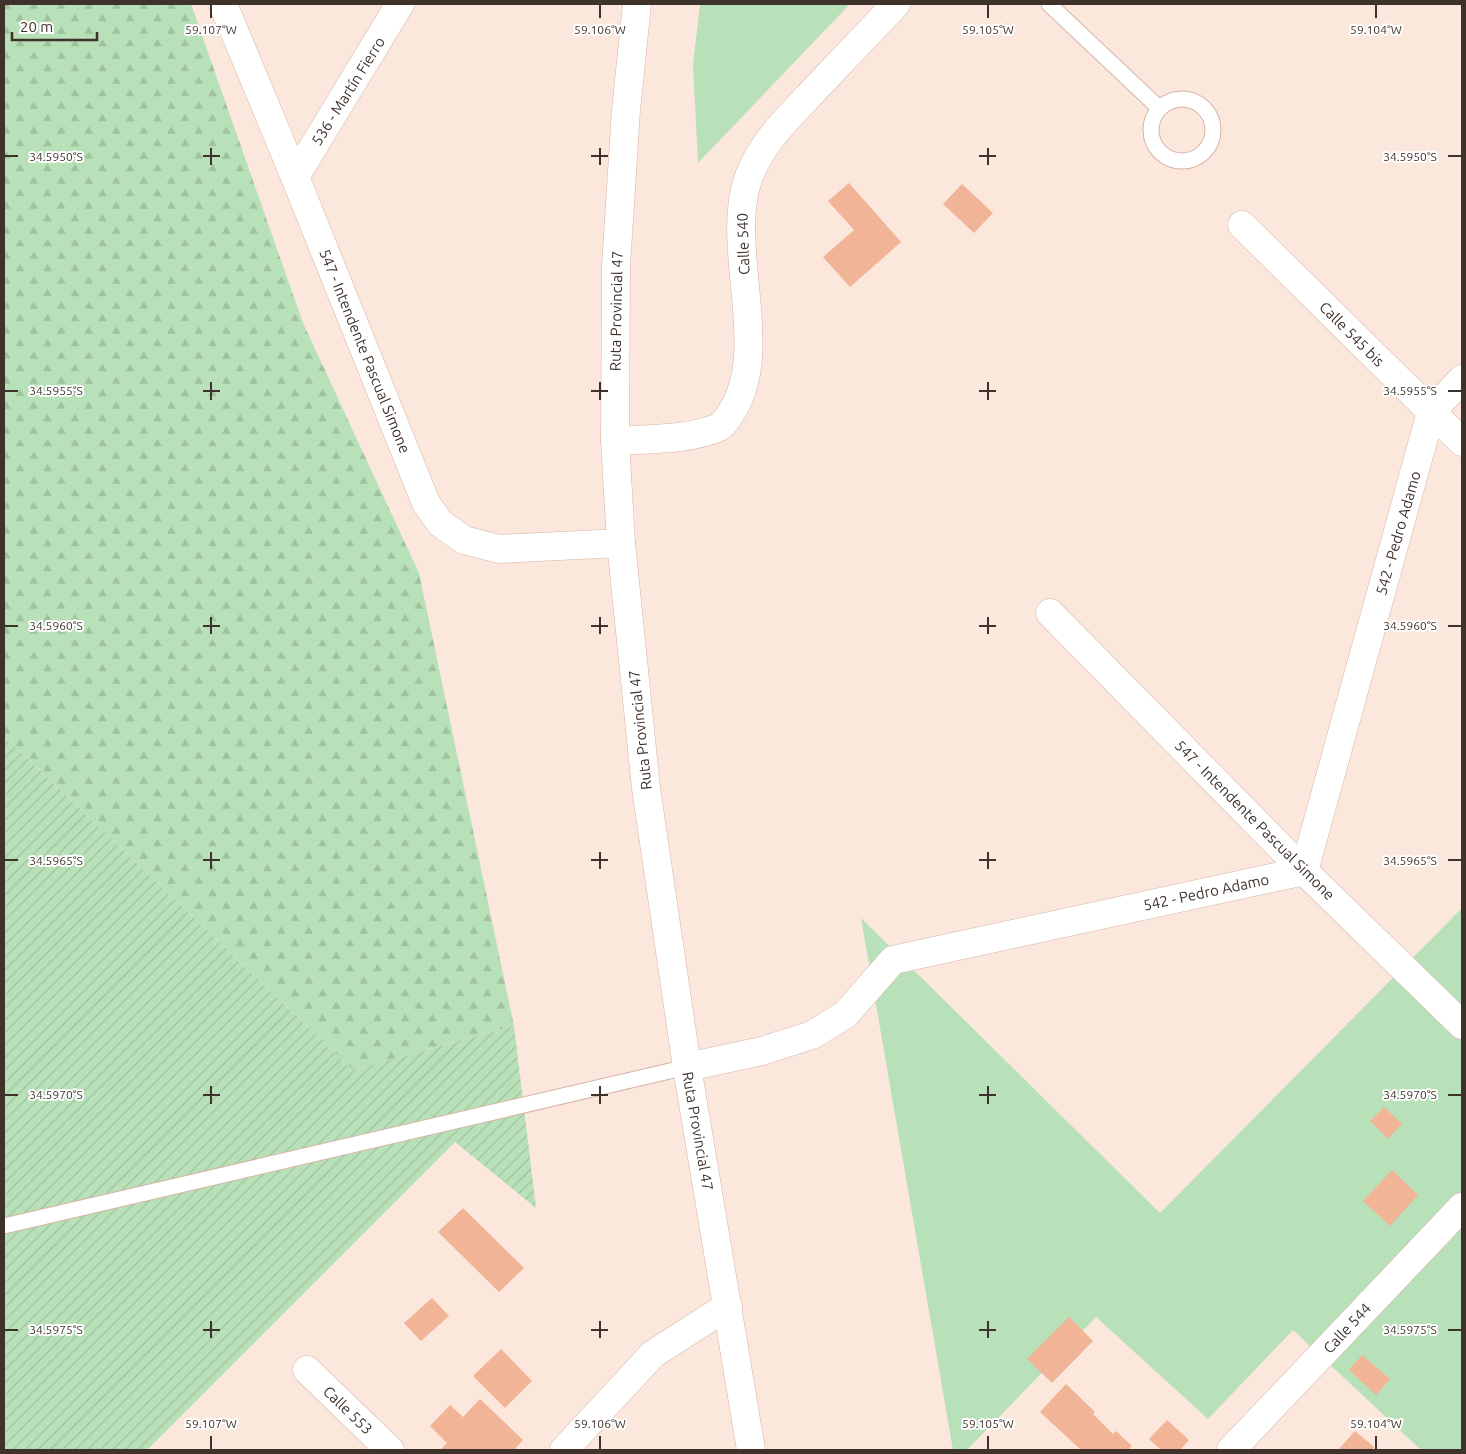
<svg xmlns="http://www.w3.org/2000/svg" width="1466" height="1454" font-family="Ubuntu,sans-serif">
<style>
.grass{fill:#b9e1b9}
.forest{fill:url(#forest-firs)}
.garden{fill:url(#garden-furrows)}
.building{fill:#f1b497}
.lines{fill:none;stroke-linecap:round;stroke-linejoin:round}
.service-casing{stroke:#d6b5a5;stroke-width:17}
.minor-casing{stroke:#d6b5a5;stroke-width:29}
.tertiary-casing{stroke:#d6b5a5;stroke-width:29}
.secondary-casing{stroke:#d6b5a5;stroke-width:29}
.service{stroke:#fff;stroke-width:15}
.minor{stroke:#fff;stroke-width:28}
.tertiary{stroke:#fff;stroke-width:28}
.secondary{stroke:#fff;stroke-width:28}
.ticks{fill:none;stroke:#3f322b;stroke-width:2}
.labels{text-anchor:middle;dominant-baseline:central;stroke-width:4;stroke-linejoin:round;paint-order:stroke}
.street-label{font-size:15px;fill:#3f322b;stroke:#fff}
.ticks-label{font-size:12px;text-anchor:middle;fill:#3f322b;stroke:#fff;stroke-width:4;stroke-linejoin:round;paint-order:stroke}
</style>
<defs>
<pattern id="forest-firs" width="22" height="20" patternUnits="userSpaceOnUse" patternTransform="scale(1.25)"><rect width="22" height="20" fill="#b9e1b9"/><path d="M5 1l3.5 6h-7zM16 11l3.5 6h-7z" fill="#a0c29f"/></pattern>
<pattern id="garden-furrows" width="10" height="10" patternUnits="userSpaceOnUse" patternTransform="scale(1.25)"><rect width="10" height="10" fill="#b9e1b9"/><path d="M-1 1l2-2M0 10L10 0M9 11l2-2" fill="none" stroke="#a0c29f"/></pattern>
</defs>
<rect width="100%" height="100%" fill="#fce7dd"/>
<g class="grass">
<polygon points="700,4 850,4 698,163 693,65"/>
<polygon points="1462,908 1462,1450 1421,1450 1293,1330 1208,1419 1096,1317 967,1450 953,1450 861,918 1160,1213"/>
</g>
<polygon class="forest" points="4,4 191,4 303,323 419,573 514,1026 353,1070 4,736"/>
<polygon class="garden" points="4,736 353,1070 514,1026 536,1208 455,1142 147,1450 4,1450"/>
<g class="building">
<polygon points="849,183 901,242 850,287 823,257 854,230 828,201"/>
<polygon points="962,184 993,213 974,233 943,204"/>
<polygon points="1384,1107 1402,1124 1388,1139 1370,1121"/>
<polygon points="1392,1170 1418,1195 1390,1226 1363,1201"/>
<polygon points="463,1208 524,1268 499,1292 438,1232"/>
<polygon points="432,1298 449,1316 421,1341 404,1323"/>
<polygon points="1069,1317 1093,1341 1052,1383 1027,1359"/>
<polygon points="501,1349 532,1381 505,1408 473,1376"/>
<polygon points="1362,1355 1390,1379 1376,1395 1349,1370"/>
<polygon points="1066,1384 1095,1412 1093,1414 1113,1434 1116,1431 1132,1446 1128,1450 1081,1450 1040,1412"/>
<polygon points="480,1399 523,1440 514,1450 493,1450 492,1449 490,1450 440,1450 447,1443 430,1426 450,1405 463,1417"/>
<polygon points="1167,1420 1189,1440 1180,1450 1161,1450 1149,1439"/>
<polygon points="1355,1431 1374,1447 1372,1450 1338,1450"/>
</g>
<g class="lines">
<defs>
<g id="service">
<polyline points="1049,4 1159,108"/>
<circle cx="1182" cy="130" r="31"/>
<polyline points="4,1226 687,1067"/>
</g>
<g id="minor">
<polyline points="295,177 400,4"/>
<polyline points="1242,225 1462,442"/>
<path d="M615,441C646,439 691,440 719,427C724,425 726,420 729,416C774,353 724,250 748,179C761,142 791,115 818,86C844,59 870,31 896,4"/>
<polyline points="1050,613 1304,871 1462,1025"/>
<polyline points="687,1067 762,1051 812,1035 846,1014 893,960 1304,871 1431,412 1462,379"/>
<polyline points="307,1370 390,1450"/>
<polyline points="564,1450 653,1354 728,1306"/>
<polyline points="1231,1450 1462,1207"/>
</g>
<polyline id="tertiary" points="223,4 295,177 426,503 440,523 464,540 499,549 621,543"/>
<polyline id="secondary" points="637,4 626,110 616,266 615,441 621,543 646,788 687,1067 751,1450"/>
</defs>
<use href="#service" class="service-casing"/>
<use href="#minor" class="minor-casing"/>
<use href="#tertiary" class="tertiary-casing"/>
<use href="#secondary" class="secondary-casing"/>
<use href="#service" class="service"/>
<use href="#minor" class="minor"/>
<use href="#tertiary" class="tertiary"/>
<use href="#secondary" class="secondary"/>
</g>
<path class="ticks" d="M211,5V18M600,5V18M988,5V18M1376,5V18M211,148V165M600,148V165M988,148V165M5,156H18M203,156H220M591,156H608M979,156H996M1448,156H1461M211,382V400M600,382V400M988,382V400M5,391H18M203,391H220M591,391H608M979,391H996M1448,391H1461M211,617V634M600,617V634M988,617V634M5,626H18M203,626H220M591,626H608M979,626H996M1448,626H1461M211,852V869M600,852V869M988,852V869M5,860H18M203,860H220M591,860H608M979,860H996M1448,860H1461M211,1086V1104M600,1086V1104M988,1086V1104M5,1095H18M203,1095H220M591,1095H608M979,1095H996M1448,1095H1461M211,1321V1338M600,1321V1338M988,1321V1338M5,1330H18M203,1330H220M591,1330H608M979,1330H996M1448,1330H1461M211,1436V1449M600,1436V1449M988,1436V1449M1376,1436V1449"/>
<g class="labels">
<g class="street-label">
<text transform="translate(348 91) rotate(-58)">536 - Martín Fierro</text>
<text transform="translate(743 244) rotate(-92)">Calle 540</text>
<text transform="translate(616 311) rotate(-89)">Ruta Provincial 47</text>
<text transform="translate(1352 334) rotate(45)">Calle 545 bis</text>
<text transform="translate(365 351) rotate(68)">547 - Intendente Pascual Simone</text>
<text transform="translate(1398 533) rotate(-74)">542 - Pedro Adamo</text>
<text transform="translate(640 730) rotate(-96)">Ruta Provincial 47</text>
<text transform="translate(1255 820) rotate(45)">547 - Intendente Pascual Simone</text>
<text transform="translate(1206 892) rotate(-12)">542 - Pedro Adamo</text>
<text transform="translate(698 1131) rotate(80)">Ruta Provincial 47</text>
<text transform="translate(1347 1328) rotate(-47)">Calle 544</text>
<text transform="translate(348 1410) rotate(44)">Calle 553</text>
</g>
</g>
<g class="ticks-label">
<text x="211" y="34">59.107°W</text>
<text x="600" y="34">59.106°W</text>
<text x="988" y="34">59.105°W</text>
<text x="1376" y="34">59.104°W</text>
<text x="56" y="161">34.5950°S</text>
<text x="1410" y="161">34.5950°S</text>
<text x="56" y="395">34.5955°S</text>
<text x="1410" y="395">34.5955°S</text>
<text x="56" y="630">34.5960°S</text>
<text x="1410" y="630">34.5960°S</text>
<text x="56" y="865">34.5965°S</text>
<text x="1410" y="865">34.5965°S</text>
<text x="56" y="1099">34.5970°S</text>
<text x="1410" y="1099">34.5970°S</text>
<text x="56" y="1334">34.5975°S</text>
<text x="1410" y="1334">34.5975°S</text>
<text x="211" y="1428">59.107°W</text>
<text x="600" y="1428">59.106°W</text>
<text x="988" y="1428">59.105°W</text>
<text x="1376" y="1428">59.104°W</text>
</g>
<rect width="1466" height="1454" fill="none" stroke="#3f322b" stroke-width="10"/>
<path d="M12 32v8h85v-8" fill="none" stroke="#3f322b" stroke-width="2.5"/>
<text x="20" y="32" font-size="15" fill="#3f322b" stroke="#ffffff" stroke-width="4" paint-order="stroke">20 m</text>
</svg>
